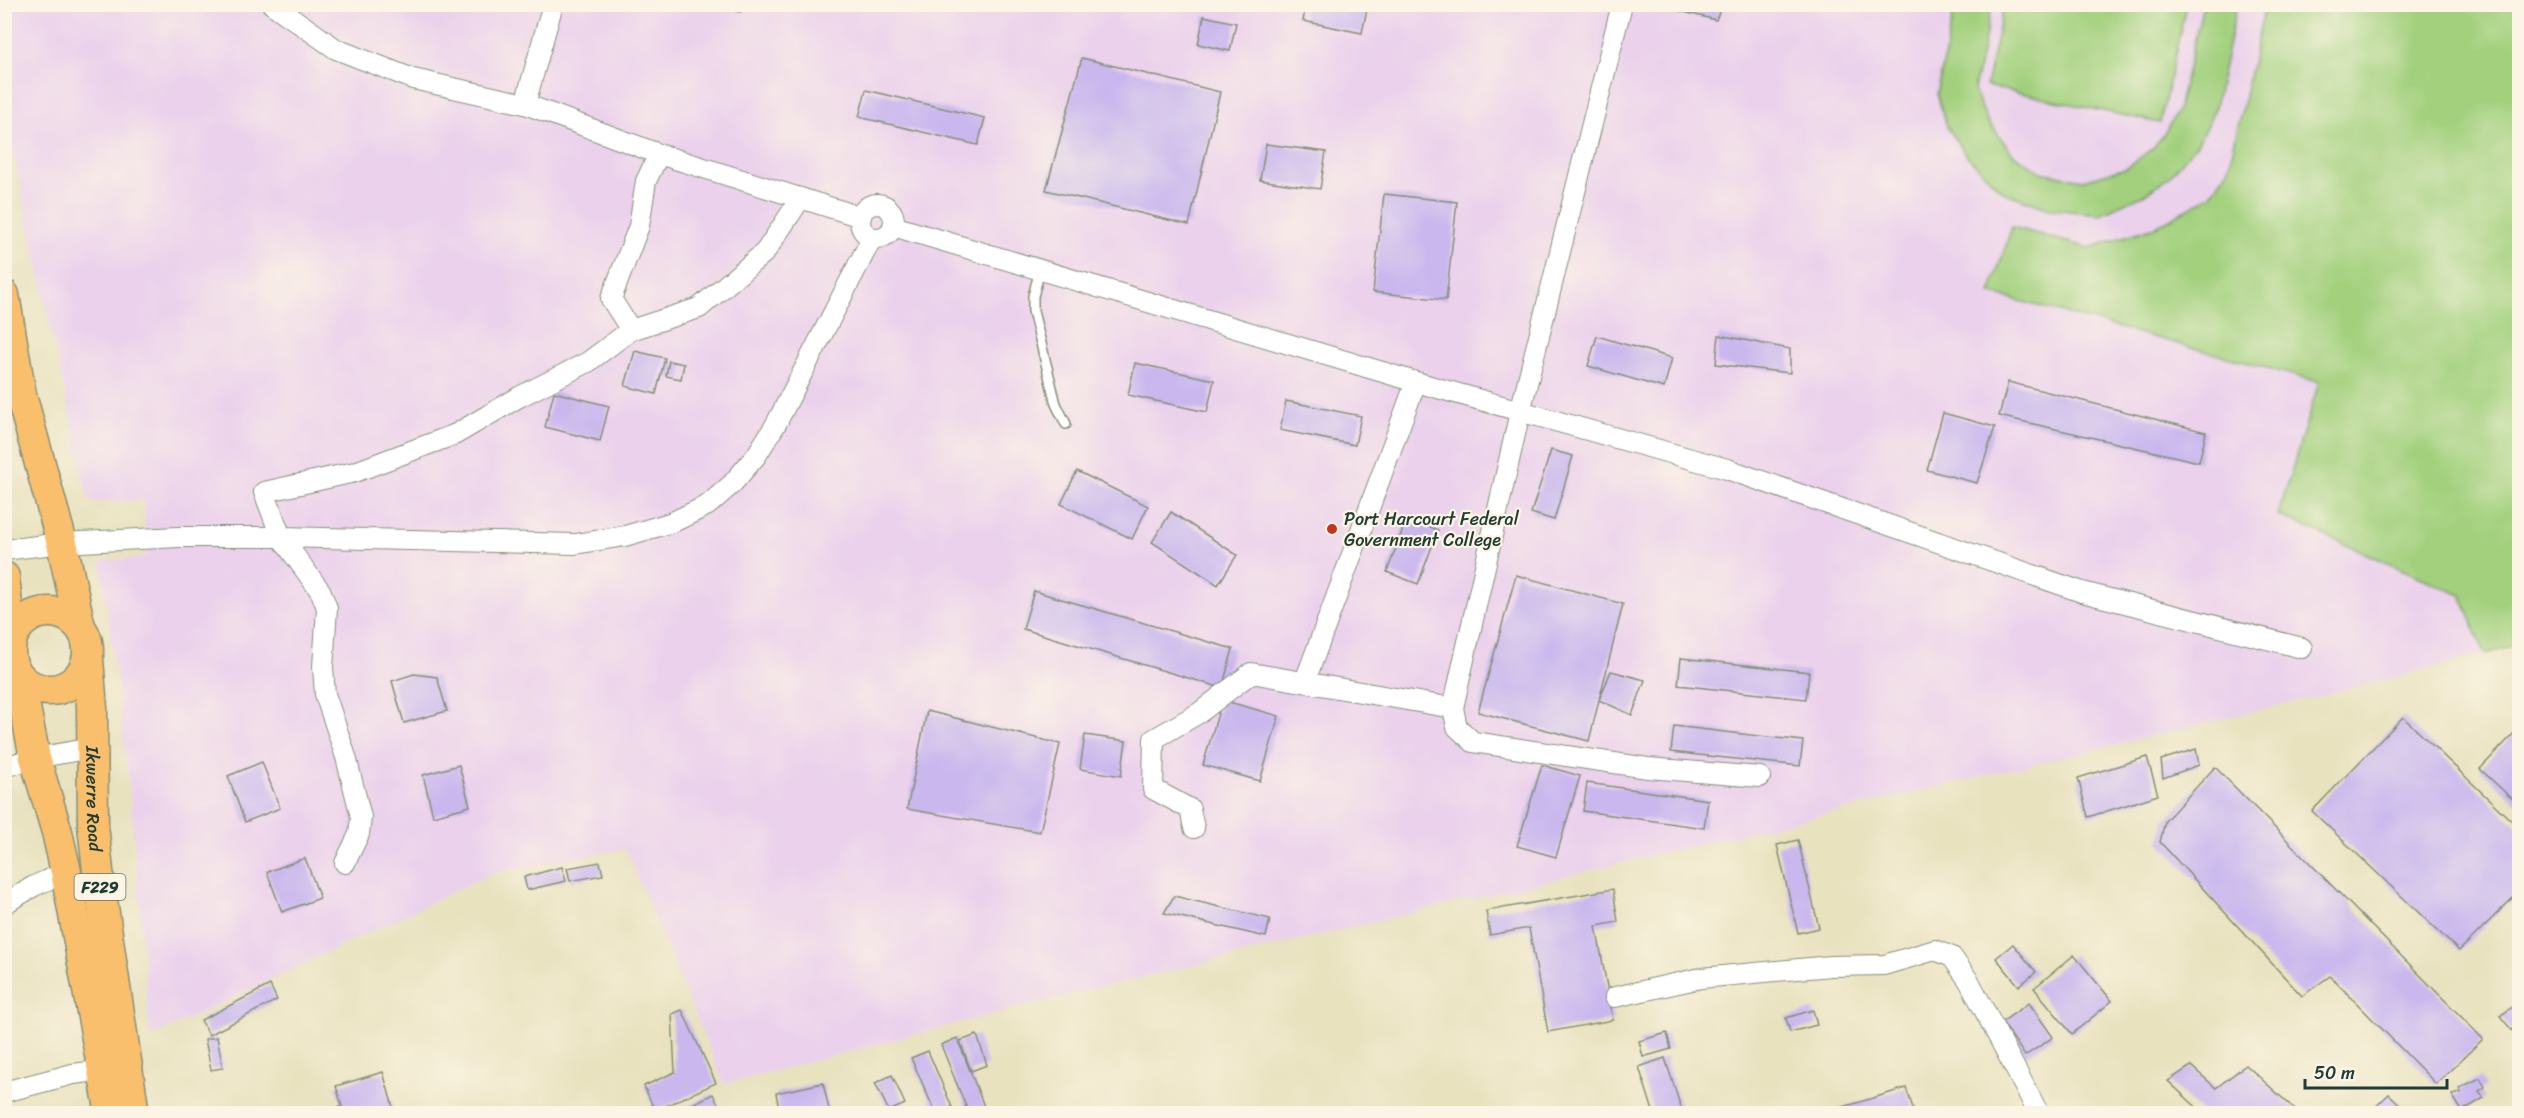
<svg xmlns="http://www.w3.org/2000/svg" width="2524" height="1118" font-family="Sriracha,sans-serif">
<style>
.built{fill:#ebd1ec}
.green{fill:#a2d07d;stroke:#608658;stroke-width:1.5}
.building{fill:#c9b7ee}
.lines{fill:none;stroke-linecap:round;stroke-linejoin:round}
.service-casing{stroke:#84907a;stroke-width:12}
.minor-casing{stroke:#84907a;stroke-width:22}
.primary-casing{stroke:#84907a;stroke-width:33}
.service{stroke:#fff;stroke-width:9}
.minor{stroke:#fff;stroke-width:20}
.primary{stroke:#f9bf6d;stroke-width:30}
.poi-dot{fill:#c8321e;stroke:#fcf5e5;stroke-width:2}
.labels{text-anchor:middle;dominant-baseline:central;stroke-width:4.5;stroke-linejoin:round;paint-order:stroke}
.shield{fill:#fcf5e5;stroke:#617469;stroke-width:1.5}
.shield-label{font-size:16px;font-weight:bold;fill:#1f3d34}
.poi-label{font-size:18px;fill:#1f3d34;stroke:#fcf5e5;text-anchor:start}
.street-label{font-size:18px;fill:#1f3d34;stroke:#fcf5e5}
</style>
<rect width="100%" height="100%" fill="#fcf5e5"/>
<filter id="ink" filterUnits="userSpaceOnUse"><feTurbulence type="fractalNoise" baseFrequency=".0167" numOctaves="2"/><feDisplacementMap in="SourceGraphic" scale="12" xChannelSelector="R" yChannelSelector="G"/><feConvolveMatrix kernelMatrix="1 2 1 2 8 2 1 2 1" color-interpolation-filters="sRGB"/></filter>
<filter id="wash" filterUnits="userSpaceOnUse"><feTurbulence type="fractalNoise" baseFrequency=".008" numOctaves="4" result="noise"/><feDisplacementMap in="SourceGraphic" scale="24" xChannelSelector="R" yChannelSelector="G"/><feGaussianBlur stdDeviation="1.35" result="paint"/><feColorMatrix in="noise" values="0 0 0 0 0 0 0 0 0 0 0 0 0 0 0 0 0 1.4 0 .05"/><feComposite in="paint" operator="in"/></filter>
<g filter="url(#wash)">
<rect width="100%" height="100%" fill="#e9e2bf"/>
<polygon class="built" points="4,5 2519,5 2519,645 2385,680 1032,1004 724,1084 626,849 495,872 150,1037 129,779 101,561 146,557 144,500 89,502 5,116"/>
<g class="green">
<polygon points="1955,5 1992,5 1974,90 1987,120 2013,154 2041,172 2083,180 2126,168 2153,148 2164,134 2178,109 2203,5 2237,5 2214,111 2197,144 2169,177 2145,194 2100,214 2050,209 2003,192 1967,156 1947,127 1937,94"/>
<polygon points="2004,5 2186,5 2160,123 1986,86"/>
<polygon points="2265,5 2519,5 2519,645 2485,654 2461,595 2278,515 2319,382 1990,293 2012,227 2089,248 2158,226 2211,195 2229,168"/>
</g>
<g id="blocks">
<g class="building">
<polygon points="718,4 743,4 740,12"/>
<polygon points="1306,4 1368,4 1362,33 1303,21"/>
<polygon points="1661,4 1722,4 1716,20 1660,6"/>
<polygon points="1204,16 1236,23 1230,51 1198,44"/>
<polygon points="1082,58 1220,92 1189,225 1046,190"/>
<polygon points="866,90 985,118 978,145 859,117"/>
<polygon points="1266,144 1326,152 1320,189 1260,180"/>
<polygon points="1384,194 1457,202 1446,300 1373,292"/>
<polygon points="1719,335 1790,349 1790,373 1716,364"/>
<polygon points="1597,336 1672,358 1664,388 1588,366"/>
<polygon points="635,351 665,358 656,394 625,386"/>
<polygon points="669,361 684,364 681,379 666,376"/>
<polygon points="1135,363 1214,380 1207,412 1128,395"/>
<polygon points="2008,382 2206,432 2199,462 1999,416"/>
<polygon points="554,392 609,406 600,441 545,427"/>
<polygon points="1286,401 1361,416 1355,445 1280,430"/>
<polygon points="1943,413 1995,427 1977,483 1927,470"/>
<polygon points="1551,450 1573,456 1554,520 1531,513"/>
<polygon points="1077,471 1148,506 1132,539 1061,504"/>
<polygon points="1171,512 1237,555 1218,585 1152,542"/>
<polygon points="1407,518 1438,530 1418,584 1387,572"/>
<polygon points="1516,575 1623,604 1599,700 1611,671 1645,680 1632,715 1599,700 1589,741 1478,712"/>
<polygon points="1034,591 1233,649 1222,688 1023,629"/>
<polygon points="1681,658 1809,672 1806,699 1678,685"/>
<polygon points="414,674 437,677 447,711 404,723 392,681"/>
<polygon points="1222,700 1279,716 1260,781 1203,765"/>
<polygon points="927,711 1060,744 1040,832 907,809"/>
<polygon points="2403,717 2520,829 2520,891 2459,951 2312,811"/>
<polygon points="1674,726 1803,741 1800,766 1671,752"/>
<polygon points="2520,727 2520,806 2480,769"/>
<polygon points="1085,735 1126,741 1121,776 1080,769"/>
<polygon points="2196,749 2199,765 2163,778 2161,760"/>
<polygon points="2147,757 2158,795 2088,817 2078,778"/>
<polygon points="262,762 280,808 245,822 228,776"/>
<polygon points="459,765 470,806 433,816 423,775"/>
<polygon points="1542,765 1580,776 1556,857 1517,846"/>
<polygon points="2215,767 2483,1039 2436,1084 2330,976 2302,996 2160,842 2165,821"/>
<polygon points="1587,783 1708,800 1704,828 1583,811"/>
<polygon points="1798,840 1819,928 1798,933 1777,845"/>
<polygon points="305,858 320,898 282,912 267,872"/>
<polygon points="600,862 603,875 570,881 567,868"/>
<polygon points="562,867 566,881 527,890 524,877"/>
<polygon points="1613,889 1618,922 1596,926 1613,1020 1548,1032 1529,928 1490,935 1486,911"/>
<polygon points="1174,896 1270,919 1266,937 1164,913"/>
<polygon points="2013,944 2036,972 2019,986 1996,958"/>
<polygon points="2074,955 2112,1001 2072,1034 2034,988"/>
<polygon points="270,985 277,1000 209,1035 201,1020"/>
<polygon points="2520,1002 2520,1040 2500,1016"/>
<polygon points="2029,1003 2053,1037 2025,1056 2002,1022"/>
<polygon points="682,1010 716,1083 655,1111 644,1086 675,1072 672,1014"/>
<polygon points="1813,1010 1817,1025 1790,1032 1786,1018"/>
<polygon points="1667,1033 1671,1049 1643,1057 1639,1041"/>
<polygon points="977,1035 987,1065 971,1071 960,1041"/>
<polygon points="217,1037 223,1068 211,1070 205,1039"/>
<polygon points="957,1038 971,1073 987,1114 969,1114 941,1045"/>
<polygon points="928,1051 955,1114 936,1114 911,1058"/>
<polygon points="1665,1058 1683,1114 1654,1114 1639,1067"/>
<polygon points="2246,1065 2300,1114 2204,1114 2168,1081 2191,1066 2216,1088"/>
<polygon points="383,1072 395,1114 318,1114 342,1106 336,1086"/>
<polygon points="892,1075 905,1104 889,1111 875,1083"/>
<polygon points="2480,1078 2485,1087 2479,1091 2484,1098 2462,1111 2452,1095 2461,1093 2459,1088"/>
<polygon points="823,1083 830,1114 780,1114 776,1093"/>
<polygon points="1906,1088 1915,1114 1830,1114 1830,1111"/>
<polygon points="713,1094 721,1110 712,1114 681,1114 680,1110"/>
<polygon points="2389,1094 2410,1114 2368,1114"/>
</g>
</g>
</g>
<g filter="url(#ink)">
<use href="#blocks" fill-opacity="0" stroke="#84907a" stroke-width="1.5"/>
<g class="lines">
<defs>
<polyline id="service" points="1040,270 1033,296 1033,311 1056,404 1066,424"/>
<g id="minor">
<polyline points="272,4 336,49 413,79 525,104 659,154 861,217"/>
<polyline points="1622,4 1520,412 1453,708 1457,727 1473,742 1648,768 1760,777"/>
<polyline points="525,104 553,4"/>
<circle cx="877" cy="221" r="17"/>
<polyline points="893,226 1416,382 1727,469 2082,592 2302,648"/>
<polyline points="631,330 611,299 639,226 646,181 659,154"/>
<polyline points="4,550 62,543 178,537 281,537 575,544 625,536 673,522 708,505 732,484 756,456 776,424 872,238"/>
<polyline points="1305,681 1416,382"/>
<polyline points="4,767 35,758 92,748"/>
<polyline points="1194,828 1190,809 1153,789 1154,739 1199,713 1251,673 1453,708"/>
<polyline points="345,863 359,834 361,817 346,757 325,694 323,667 327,608 321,592 281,537 264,492 355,472 456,434 519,397 588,362 631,330 699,308 765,252 801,198"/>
<polyline points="4,904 34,886 66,872"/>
<polyline points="1615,997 1701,978 1831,966 1884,965 1935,950 1952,957 1969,981 2039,1114"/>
<polyline points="4,1092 73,1074 105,1070"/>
</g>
<g id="primary">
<polyline points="4,295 21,395 62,543 80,627"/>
<polyline points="4,577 11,640"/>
<circle cx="49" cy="651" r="39"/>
<path id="s1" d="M88,659L92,708L93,825L99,880L134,1114"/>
<polyline points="19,677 35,758 57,832 66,872 111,1114"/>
</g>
</defs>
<use href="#service" class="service-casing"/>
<use href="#minor" class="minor-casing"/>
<use href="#primary" class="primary-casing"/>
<use href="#service" class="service"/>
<use href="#minor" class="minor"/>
<use href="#primary" class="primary"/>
</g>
</g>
<circle class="poi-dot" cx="1332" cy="529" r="6"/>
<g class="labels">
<rect class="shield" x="74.5" y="874" width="51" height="26" rx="4.5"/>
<g class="shield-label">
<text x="100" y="887">F229</text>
</g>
<g class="poi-label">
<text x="1344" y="519">Port Harcourt Federal<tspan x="1344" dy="21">Government College</tspan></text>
</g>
<g class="street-label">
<text stroke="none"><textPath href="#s1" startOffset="140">Ikwerre Road</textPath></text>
</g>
</g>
<rect width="2524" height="1118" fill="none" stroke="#fcf5e5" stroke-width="24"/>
<path d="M2305 1079v9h142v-9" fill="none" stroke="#1f3d34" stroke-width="3"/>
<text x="2314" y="1079" font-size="18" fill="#1f3d34" stroke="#fcf5e5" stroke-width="4.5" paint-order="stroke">50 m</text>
</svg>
